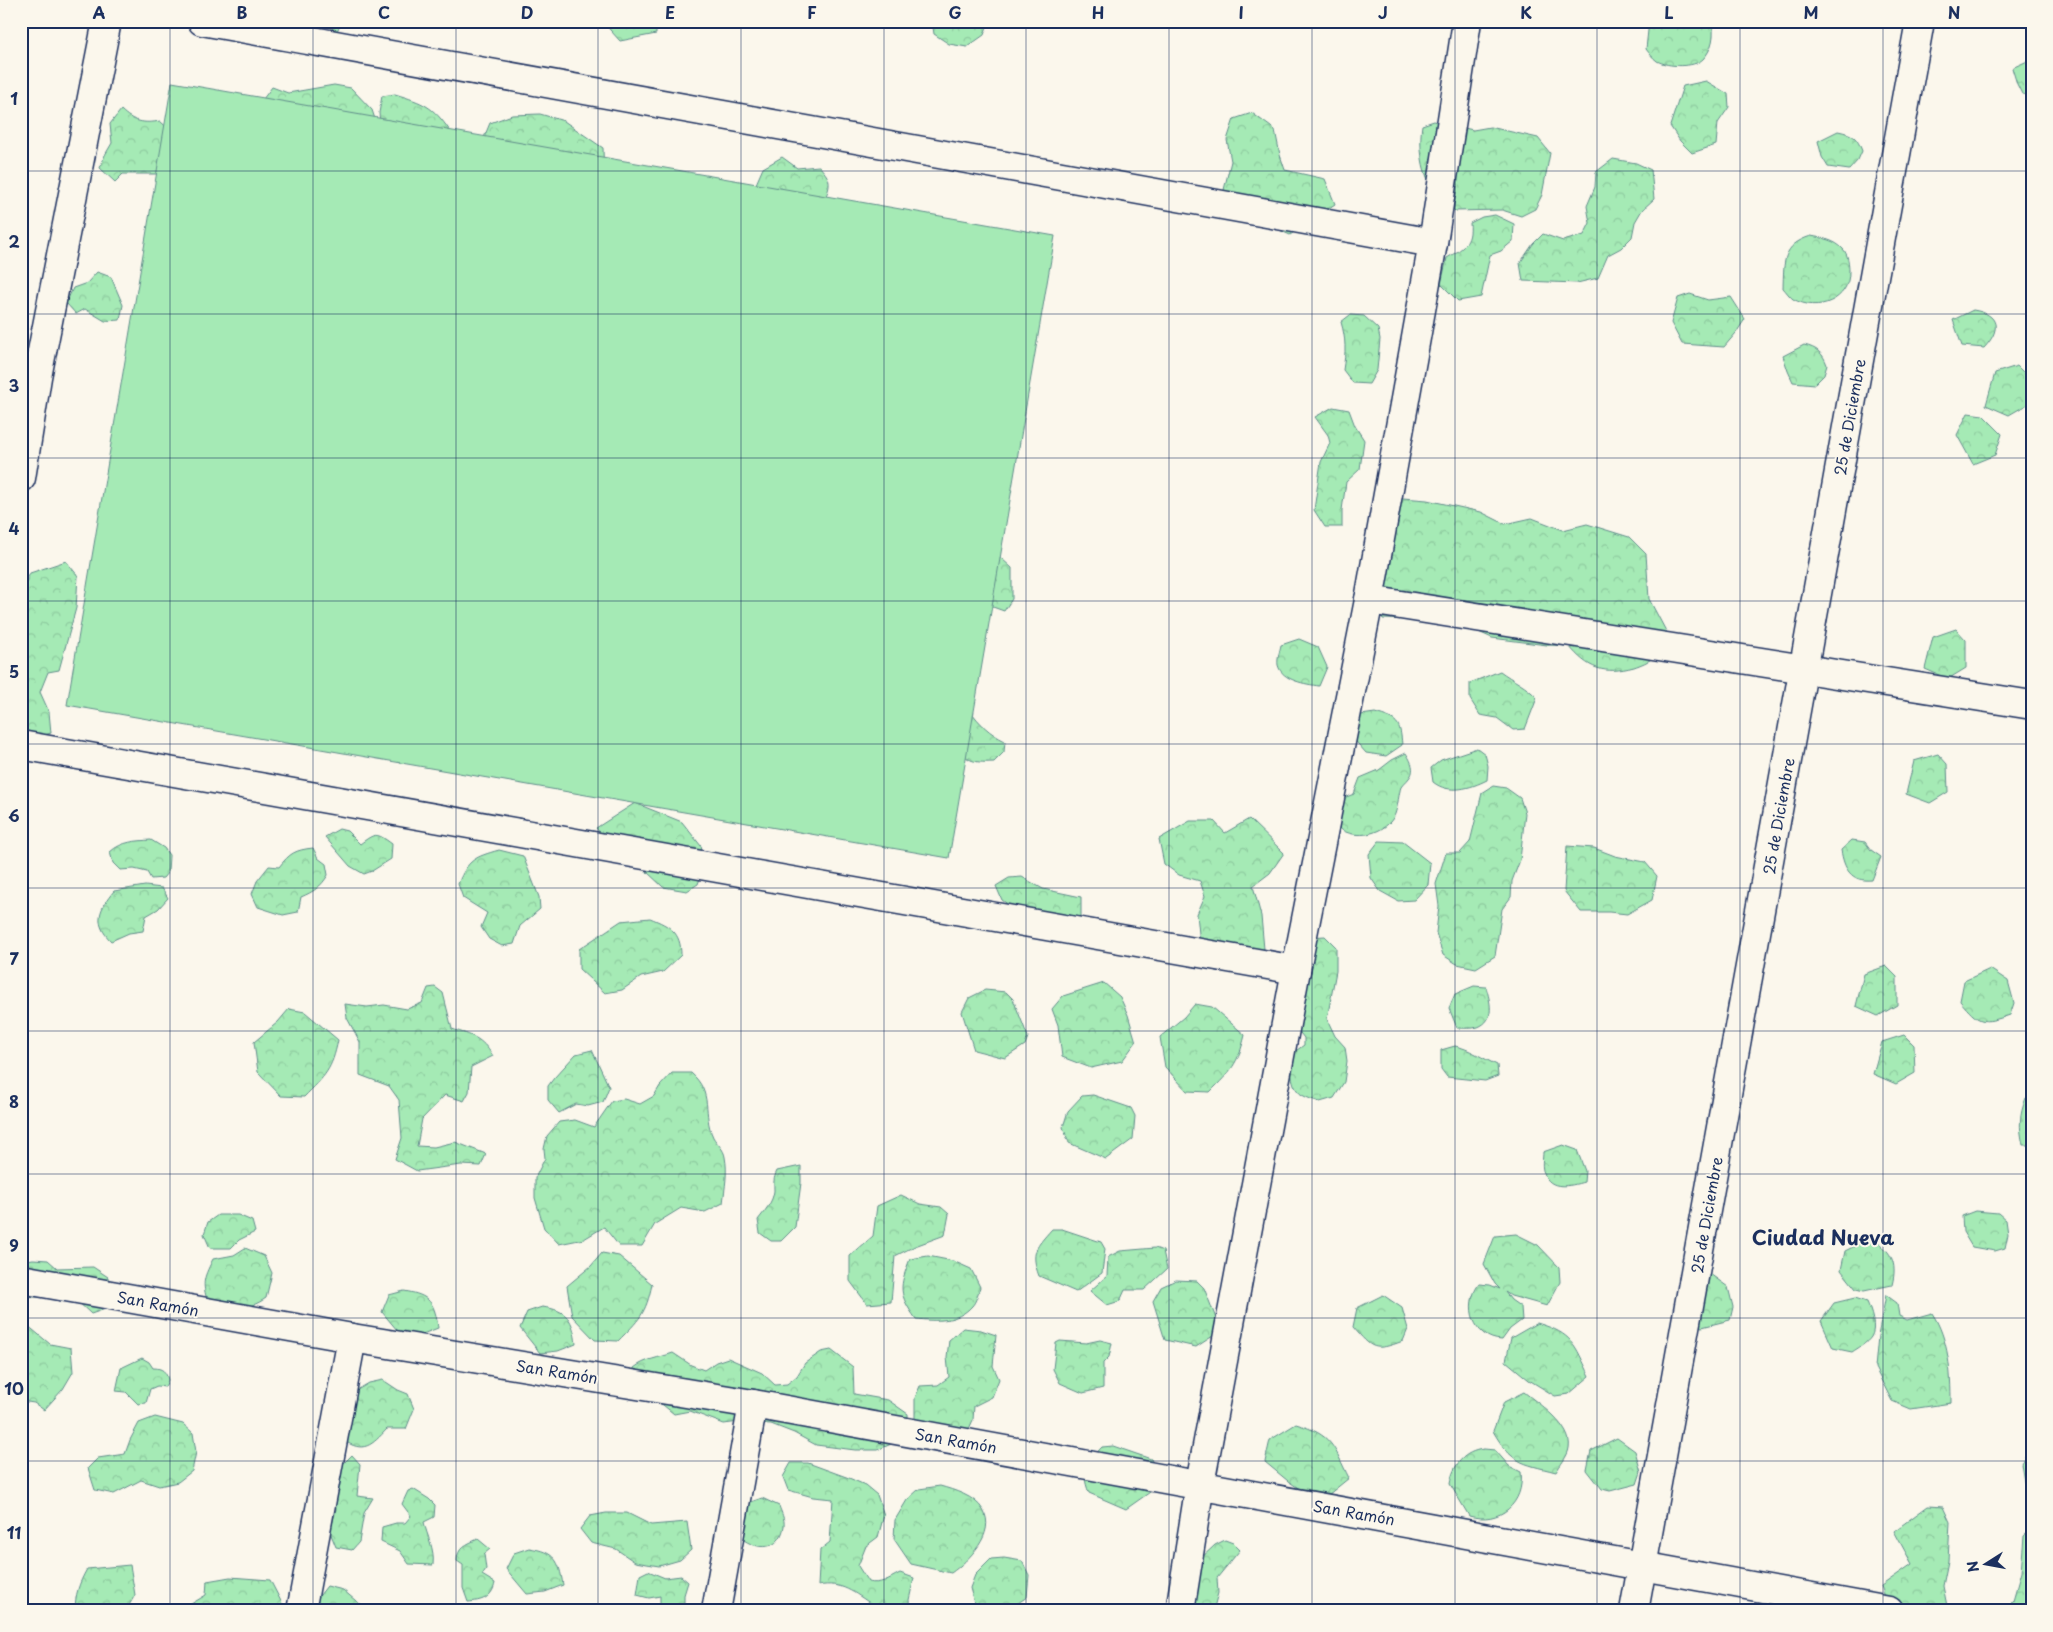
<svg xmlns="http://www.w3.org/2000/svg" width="2053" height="1632" font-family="'Playpen Sans',sans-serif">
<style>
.forest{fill:url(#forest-crowns);stroke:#608c8a}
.pitch{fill:#a5eab5;stroke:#608c8a}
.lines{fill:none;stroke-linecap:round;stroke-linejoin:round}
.street-casing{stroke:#1b2f5e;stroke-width:31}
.street{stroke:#fbf7ec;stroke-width:28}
.grid{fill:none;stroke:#1b2f5e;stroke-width:1;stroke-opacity:0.55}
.labels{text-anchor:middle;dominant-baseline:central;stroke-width:4;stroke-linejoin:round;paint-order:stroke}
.street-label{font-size:15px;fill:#1b2f5e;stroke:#fbf7ec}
.district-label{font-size:20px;font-weight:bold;fill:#1b2f5e;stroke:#fbf7ec}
.neatline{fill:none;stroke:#1b2f5e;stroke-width:2}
.grid-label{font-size:16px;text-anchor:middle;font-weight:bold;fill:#1b2f5e}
</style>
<defs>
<pattern id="forest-crowns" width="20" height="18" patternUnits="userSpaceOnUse" patternTransform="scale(1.25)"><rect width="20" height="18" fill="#a5eab5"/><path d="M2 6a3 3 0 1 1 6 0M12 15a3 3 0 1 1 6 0" fill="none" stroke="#8dc99e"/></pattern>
</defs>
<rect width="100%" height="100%" fill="#fbf7ec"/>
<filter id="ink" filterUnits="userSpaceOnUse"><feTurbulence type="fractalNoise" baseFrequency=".02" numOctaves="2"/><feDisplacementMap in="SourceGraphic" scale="10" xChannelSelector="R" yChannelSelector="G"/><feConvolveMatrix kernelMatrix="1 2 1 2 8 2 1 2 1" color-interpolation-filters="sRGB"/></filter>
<g filter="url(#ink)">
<g class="forest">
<polygon points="256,21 342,21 337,31 323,23 298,36"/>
<polygon points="602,21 656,21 656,34 620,41"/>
<polygon points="932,21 989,21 984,35 967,47 949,44 934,34"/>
<path d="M1649,21H1711C1716,33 1712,50 1703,59C1694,68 1668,67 1657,61C1653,58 1649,53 1646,49Z"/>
<polygon points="2032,59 2032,96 2022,94 2017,84 2012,68"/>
<polygon points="1706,81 1728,94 1729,107 1718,123 1716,145 1692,153 1680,141 1670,126 1683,86"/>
<polygon points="334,85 351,88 372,110 377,125 263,99 272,87 288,93"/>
<path d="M395,94C424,103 433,106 450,131L382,145L379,113L382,96Z"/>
<path d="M121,110C133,122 144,124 160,121L173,133L169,174H123L115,182L100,168L105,155L112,143L110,124Z"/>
<polygon points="1252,113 1275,130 1280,155 1285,170 1325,179 1335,204 1290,235 1262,222 1223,194 1231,161 1227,140 1234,119"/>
<polygon points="540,114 564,121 603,148 604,184 483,140 490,123 512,115"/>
<path d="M1434,121L1473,130L1490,127L1538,138L1550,153L1542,195L1535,209L1521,216L1502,210L1455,211C1449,205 1441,199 1436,192C1421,175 1419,146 1422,125Z"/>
<path d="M1838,131C1853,134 1857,137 1862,151L1858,160L1849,170L1828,167L1822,157L1818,141Z"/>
<path d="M782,157L797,168L819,166C829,177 832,182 826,196L808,203L756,184L763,168Z"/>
<polygon points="1613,159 1636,163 1651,170 1654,199 1642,210 1635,222 1632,237 1621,248 1608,255 1598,278 1577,283 1523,281 1520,263 1533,244 1543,234 1563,241 1584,235 1590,223 1587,206 1595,187 1596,172"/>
<path d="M1495,215L1514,224L1513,241L1501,251L1490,255L1481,297L1458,301L1441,284L1447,258C1463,248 1472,244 1470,223L1482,217Z"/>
<path d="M1811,236C1822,238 1835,240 1843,249C1848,254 1849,264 1849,271C1850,300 1818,313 1793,299C1790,297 1786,291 1783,288C1784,261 1782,245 1811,236Z"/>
<polygon points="97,272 111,277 123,305 120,320 105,321 85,309 76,314 66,303 73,288 87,283"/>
<polygon points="1690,294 1708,300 1731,297 1745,319 1736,333 1724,347 1682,344 1671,323 1678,298"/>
<path d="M1973,310C2000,314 2001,330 1984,348L1962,346L1953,320Z"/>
<path d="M1350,315L1364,316L1378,329L1380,339L1377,370L1369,384L1353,383L1343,370C1346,352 1346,339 1341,322Z"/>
<path d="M1804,345C1817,348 1823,353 1827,365L1824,375L1815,384L1793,382L1788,371L1783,356Z"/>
<polygon points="2017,366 2027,376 2028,404 2009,415 1986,405 1995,373"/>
<polygon points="1333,407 1349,410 1355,426 1364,440 1360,469 1346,482 1342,510 1342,527 1325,527 1314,510 1321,462 1330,443 1328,435 1315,417"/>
<polygon points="1968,413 1983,415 2002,434 1995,455 1973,464 1957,435"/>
<path d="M1403,498L1427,500L1481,512L1505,524L1532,518L1563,530L1587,524L1629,537L1646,554L1649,599L1667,633C1663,640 1660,650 1654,657C1650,661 1640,665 1634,667C1604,675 1588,669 1569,646L1547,645L1492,638L1472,629L1416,620L1383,619L1360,575L1373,514Z"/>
<polygon points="1001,558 1012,568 1012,599 1004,611 990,606 987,565"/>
<polygon points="66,561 78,576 76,608 59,670 48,672 40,692 49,712 51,733 30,739 21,721 21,594 30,573"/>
<polygon points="1956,629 1966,640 1966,668 1948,679 1925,669 1933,637"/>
<path d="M1299,639L1318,647L1327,667L1319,686C1306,684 1282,681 1278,665C1277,659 1280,650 1281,645Z"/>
<path d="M1500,671C1512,680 1528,687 1537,698L1525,729L1513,730L1497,718L1480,715L1470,699V683Z"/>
<path d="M969,709C980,724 989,733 1005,741L1004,752L994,762C970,763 968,761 953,743Z"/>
<path d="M1375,713C1398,720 1400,721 1402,745L1386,756L1366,753L1351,736L1354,716Z"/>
<path d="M1477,748L1485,754L1488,766L1487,780C1471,788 1449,795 1433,782L1431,768L1441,760Z"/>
<path d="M1406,753C1411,761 1416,770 1409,778C1407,781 1403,784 1401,787C1399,792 1398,806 1395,814C1387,834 1355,841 1339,828L1337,815L1341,799L1354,794L1360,778L1379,770L1392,760Z"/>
<polygon points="1938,754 1947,764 1948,792 1930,803 1906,794 1914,761"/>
<polygon points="1493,786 1506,788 1520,798 1525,813 1520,860 1512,881 1511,897 1502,909 1495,956 1476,968 1457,964 1443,955 1436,933 1439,906 1436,884 1446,853 1460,853 1470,842 1482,793"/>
<polygon points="635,803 682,822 701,846 705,865 698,884 687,891 663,887 646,871 625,862 596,828"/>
<polygon points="1249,819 1284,853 1270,873 1253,886 1261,916 1264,949 1249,956 1200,944 1197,914 1205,896 1200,881 1179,875 1164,864 1159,839 1190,821 1214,821 1225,833"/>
<path d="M339,829L347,831L360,844C375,833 376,832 392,844L391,859L372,871L364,874L350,866L325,837Z"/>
<path d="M151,840L164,848L169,855L168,872L163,878L151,879L147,872L134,869L120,870L113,863L110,852C122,841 136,841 151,840Z"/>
<path d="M1852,840L1865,842L1871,850L1881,857L1872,880C1851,882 1844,869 1841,850Z"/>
<polygon points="1379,841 1403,842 1430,863 1428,885 1414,900 1398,901 1380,891 1371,878 1369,854"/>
<polygon points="1567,846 1594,848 1615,856 1645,862 1657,876 1652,900 1627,914 1609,912 1581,912 1564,891"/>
<path d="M313,848L318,858L326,864L328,875C321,887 313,892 301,897L298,912L283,915L258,907L252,894L257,881L269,866L279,867C290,853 295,850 313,848Z"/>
<path d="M499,850L523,856L539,897L540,909L520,926L514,944L502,946L489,939L481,927L487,913L463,898L458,884C468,859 475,857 499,850Z"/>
<polygon points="1022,877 1043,889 1081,897 1081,919 1013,908 1002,900 996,886 1009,878"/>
<path d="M145,886L162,888L168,898L158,909L146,916L143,931L129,933L111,941C93,923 99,909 114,891Z"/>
<path d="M650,918C670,926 681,932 681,955L663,972L641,977L622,990L605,993L579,969V949L621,921Z"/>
<path d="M1325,936L1336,947V971L1327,1019L1335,1036L1345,1047L1347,1061L1344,1082L1334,1098L1320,1102C1314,1100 1307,1098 1302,1095C1289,1086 1291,1066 1293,1053L1304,1045V1038L1294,1025L1309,937Z"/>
<polygon points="1886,966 1897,977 1897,1005 1878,1016 1856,1006 1864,974"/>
<path d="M1990,969L2008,981L2014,1003L2010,1015C1981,1025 1979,1023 1960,1001L1964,981Z"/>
<polygon points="1104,983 1120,997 1128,1015 1136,1042 1122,1061 1091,1068 1062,1057 1058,1025 1052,1009 1063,996"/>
<path d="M1474,986L1486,987C1490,1001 1496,1020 1478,1027C1472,1029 1463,1028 1457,1028L1449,1008L1455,994Z"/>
<path d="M435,987L443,993L452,1029C473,1036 481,1037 493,1056L471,1067L469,1092L464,1101L445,1095L422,1119L417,1146L434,1147L455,1142L486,1154L481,1166L461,1165L417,1171L395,1159L402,1138L399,1100L389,1086L360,1075V1042L347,1018L345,1004L367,1007L384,1005L407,1009L422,1003L428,988Z"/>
<polygon points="985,990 1006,992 1013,999 1028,1037 1025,1045 1005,1058 974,1050 962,1012 969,998"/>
<path d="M1195,1004L1212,1007L1245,1035C1238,1064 1231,1071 1210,1092L1187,1091L1165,1067L1160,1037L1184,1017Z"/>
<path d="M289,1009L305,1012L338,1040C332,1070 325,1076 304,1097L281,1096L258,1072L254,1042L278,1022Z"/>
<polygon points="1904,1035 1914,1045 1915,1073 1896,1084 1873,1074 1882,1042"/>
<path d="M1455,1046C1468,1048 1484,1059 1497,1065L1498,1076L1485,1081L1447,1077L1441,1069V1050Z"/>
<polygon points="592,1050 609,1087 603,1102 588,1106 576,1104 559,1113 548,1100 548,1086 554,1078 576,1054"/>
<path d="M672,1073H691C714,1093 702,1113 713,1137C717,1144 724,1149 725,1157C728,1172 725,1187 723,1203L705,1212L681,1208L655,1224L642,1246H619L604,1227L584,1239L559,1244L544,1228L535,1198V1178L545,1158L544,1149L547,1136L559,1122L575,1120L594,1127L612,1101L624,1099L640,1104L654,1096L660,1086Z"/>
<polygon points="1093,1095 1131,1108 1135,1116 1133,1139 1106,1159 1069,1143 1063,1127 1068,1111 1082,1096"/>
<path d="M2032,1097V1145H2023C2019,1126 2019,1116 2026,1098Z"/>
<path d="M1563,1145L1577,1150L1585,1171L1584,1182C1570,1186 1550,1191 1544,1173C1541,1167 1543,1158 1543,1152Z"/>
<path d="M801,1166V1183L795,1227L781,1241H771L760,1233L758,1220C764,1212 773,1202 774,1191C774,1183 773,1179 777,1171Z"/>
<polygon points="901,1195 920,1204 941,1207 949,1214 945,1235 915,1246 895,1256 891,1302 867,1304 850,1281 850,1256 873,1236 877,1206"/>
<polygon points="1975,1211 1998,1213 2006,1220 2008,1234 2005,1248 1995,1251 1972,1247 1963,1232 1962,1216"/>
<polygon points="218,1215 238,1215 252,1221 255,1232 239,1240 231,1248 210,1248 204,1234 208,1222"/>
<path d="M1052,1229H1062L1101,1242L1105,1249L1102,1273L1076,1292L1039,1276C1030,1252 1036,1247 1052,1229Z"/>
<path d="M1516,1234L1538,1245L1559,1267L1560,1282L1547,1306L1511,1296L1505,1292L1511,1300L1521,1307L1522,1320L1510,1329L1502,1340C1473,1339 1463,1305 1479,1284L1490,1285L1500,1289L1495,1284L1484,1264L1495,1236Z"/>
<path d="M1871,1238C1891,1250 1898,1262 1892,1285L1864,1291L1856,1289L1841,1270L1845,1251Z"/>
<path d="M245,1248L264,1256L272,1273L266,1298C248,1311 230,1309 209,1307C202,1283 202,1281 213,1259L234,1255Z"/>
<polygon points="1155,1248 1163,1251 1167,1269 1144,1290 1125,1290 1120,1301 1107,1305 1090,1291 1107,1276 1108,1257 1120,1251"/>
<path d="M602,1253L619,1256L652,1284C646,1314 639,1320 618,1341L595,1340L572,1316L567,1286L591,1266Z"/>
<path d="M928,1256L953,1261L971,1269L980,1287C978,1293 976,1302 972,1306C957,1323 936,1321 916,1319C898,1294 899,1287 910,1259Z"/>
<polygon points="33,1259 48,1260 57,1268 93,1267 108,1277 111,1307 91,1314 74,1298 51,1293 42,1297 32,1297 21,1290 21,1261"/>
<polygon points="1710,1274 1728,1287 1733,1307 1730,1320 1702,1327 1695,1325 1703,1276"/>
<polygon points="1176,1280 1197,1281 1204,1288 1219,1326 1216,1334 1196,1347 1165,1340 1153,1301 1161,1287"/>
<path d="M404,1291C430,1295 435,1303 438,1328L420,1335L402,1336L382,1312L389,1295Z"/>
<path d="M1383,1295L1402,1308L1408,1329L1403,1341C1374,1352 1372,1349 1353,1327L1357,1308Z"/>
<path d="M1886,1295L1897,1303L1899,1316L1907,1320L1932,1313C1949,1339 1951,1373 1951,1403L1911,1409L1892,1401L1875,1368L1878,1336Z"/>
<path d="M1855,1298L1867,1302C1871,1311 1877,1328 1871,1337C1867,1343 1858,1348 1852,1352L1833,1348L1821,1321L1834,1303Z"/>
<path d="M542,1307C568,1310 573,1320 576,1344L558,1351L540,1353L520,1328L527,1312Z"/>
<polygon points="21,1320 50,1344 71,1348 73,1372 63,1389 44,1410 34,1403 21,1401"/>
<path d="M1537,1323C1574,1334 1574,1344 1590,1376L1569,1394L1555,1396L1529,1380L1506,1361L1511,1338Z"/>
<polygon points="963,1328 981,1330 996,1335 993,1366 999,1379 992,1397 974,1406 973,1420 968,1431 915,1445 915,1398 920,1386 938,1385 949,1377 947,1357 949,1340"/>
<polygon points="1100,1340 1112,1343 1109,1357 1103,1363 1103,1388 1083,1393 1060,1383 1053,1369 1056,1343 1060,1341 1086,1343"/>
<path d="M831,1350L853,1367L854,1394L888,1400L908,1414V1439L896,1442L877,1450H855L816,1445L794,1433L771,1424L739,1422L724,1424L690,1411L674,1414L663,1405L633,1390L634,1368C645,1359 659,1358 673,1353L691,1365L704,1370L716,1362L728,1358L762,1373L775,1385L787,1384L797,1376L805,1363L821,1352Z"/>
<path d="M142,1358L149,1362L153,1368C162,1368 166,1371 168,1380L165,1387L157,1386L150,1389L146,1403L138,1404L126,1392L116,1391L121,1368Z"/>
<path d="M383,1380L398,1390L408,1394L414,1409L406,1429H387C372,1445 364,1454 343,1440L352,1393L369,1383Z"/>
<path d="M1524,1392C1539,1404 1573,1427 1569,1448C1568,1456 1560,1465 1556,1472C1521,1463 1512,1464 1493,1431L1504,1402Z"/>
<polygon points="155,1417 183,1424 193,1433 196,1452 192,1471 178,1482 159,1486 141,1480 114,1494 95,1490 88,1468 98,1458 125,1454 130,1440 139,1423"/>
<path d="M1296,1424C1333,1435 1333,1446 1349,1478L1328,1495L1313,1498L1288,1481L1265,1462L1270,1440Z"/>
<polygon points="1617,1438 1635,1451 1641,1472 1637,1484 1610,1491 1602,1489 1587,1470 1591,1451"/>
<path d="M1113,1446L1151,1459L1155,1467L1153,1490L1126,1509L1089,1493C1080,1469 1086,1464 1102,1447Z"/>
<path d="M1484,1449L1495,1450L1509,1466L1521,1472C1525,1503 1500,1525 1469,1516L1450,1484C1453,1465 1464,1451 1484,1449Z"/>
<polygon points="2032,1452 2032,1494 2026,1493 2021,1463 2027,1453"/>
<polygon points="352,1455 360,1464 357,1496 373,1498 364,1513 359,1542 352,1550 336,1547 330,1532 336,1509 333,1489 341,1466"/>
<path d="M791,1463H808L849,1478L865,1485L877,1495L884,1515L878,1537L866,1546L858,1566L868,1582C881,1585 888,1579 900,1573L914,1578L909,1600L910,1611H874L873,1605C854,1593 842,1581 818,1586L820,1550L830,1542L833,1499L813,1497L788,1490L783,1477Z"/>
<path d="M940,1486C954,1490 975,1496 983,1510C997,1533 968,1561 951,1573L911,1564L894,1539L895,1520L907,1500L919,1489Z"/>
<path d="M413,1489L429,1499L435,1505L434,1517L424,1522C427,1537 435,1548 433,1565L409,1564L400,1551L381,1542L382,1527L396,1523H405L411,1516L402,1504L408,1491Z"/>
<path d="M762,1498L779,1506C781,1512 785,1519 784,1526C780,1551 758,1551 741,1538L748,1503Z"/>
<polygon points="1928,1506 1943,1507 1950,1522 1948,1561 1943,1586 1948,1611 1890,1611 1881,1586 1912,1564 1894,1531"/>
<polygon points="606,1513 627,1513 651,1525 687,1522 691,1550 680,1560 659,1566 635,1562 616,1549 591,1543 580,1529 590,1516"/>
<polygon points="2032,1529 2032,1611 2003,1611 2013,1600 2021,1572 2024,1536"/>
<path d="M478,1539L490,1549L484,1554L486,1569L482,1575L495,1583C492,1598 482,1601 468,1602L463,1588V1565L457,1561C457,1547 467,1544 478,1539Z"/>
<polygon points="1225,1540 1233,1543 1240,1550 1217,1578 1218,1593 1213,1611 1193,1610 1199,1560 1215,1545"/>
<path d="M529,1548C555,1552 559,1560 563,1585L545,1592L527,1594L506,1569L514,1553Z"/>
<polygon points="1004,1558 1022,1561 1029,1575 1027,1597 1006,1611 974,1603 970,1588 975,1575 991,1559"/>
<path d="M130,1565L135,1595L128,1607L120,1611H75C75,1595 79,1583 87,1569Z"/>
<polygon points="648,1571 665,1578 681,1576 688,1582 684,1595 684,1611 660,1611 660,1596 649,1598 637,1595 640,1575"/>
<polygon points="230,1577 270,1580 286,1611 187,1611 191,1604 206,1595 207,1581"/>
<polygon points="327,1586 343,1590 368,1611 302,1611 316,1600"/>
</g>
<polygon class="pitch" points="172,82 1055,236 949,858 67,705"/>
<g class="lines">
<defs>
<g id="street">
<polyline points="202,21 1433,243"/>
<polyline points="21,478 37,377 107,21"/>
<polyline points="1369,600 2032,705"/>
<polyline points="21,745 1296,970"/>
<polyline points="21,1279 352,1338 753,1404 1889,1611"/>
<polyline points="301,1611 352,1338"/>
<polyline points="716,1611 753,1404"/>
<polyline points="1180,1611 1200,1484 1296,970 1369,600 1433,243 1467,21"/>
<polyline points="1634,1611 1920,21"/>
</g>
</defs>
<use href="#street" class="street-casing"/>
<use href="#street" class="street"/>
</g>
</g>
<path class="grid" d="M170,21V1611M313,21V1611M456,21V1611M598,21V1611M741,21V1611M884,21V1611M1026,21V1611M1169,21V1611M1312,21V1611M1455,21V1611M1597,21V1611M1740,21V1611M1883,21V1611M21,171H2032M21,314H2032M21,458H2032M21,601H2032M21,744H2032M21,888H2032M21,1031H2032M21,1174H2032M21,1318H2032M21,1461H2032"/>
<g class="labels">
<g class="street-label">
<text transform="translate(1849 417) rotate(-80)">25 de Diciembre</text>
<text transform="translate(1778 816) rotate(-80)">25 de Diciembre</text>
<text transform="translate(1706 1215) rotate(-80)">25 de Diciembre</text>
<text transform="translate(158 1303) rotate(10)">San Ramón</text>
<text transform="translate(557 1371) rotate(9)">San Ramón</text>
<text transform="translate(956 1440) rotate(10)">San Ramón</text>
<text transform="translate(1354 1512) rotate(10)">San Ramón</text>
</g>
<g class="district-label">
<text x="1823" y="1237">Ciudad Nueva</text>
</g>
</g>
<rect width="2053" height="1632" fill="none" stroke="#fbf7ec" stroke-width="55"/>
<g transform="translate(1986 1564) rotate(259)" stroke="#fbf7ec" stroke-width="4" paint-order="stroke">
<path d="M0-4L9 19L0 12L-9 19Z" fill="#1b2f5e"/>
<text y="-8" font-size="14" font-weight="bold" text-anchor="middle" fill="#1b2f5e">N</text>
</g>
<rect x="28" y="28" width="1998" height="1576" class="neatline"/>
<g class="grid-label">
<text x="99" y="19">A</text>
<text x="242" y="19">B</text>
<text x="384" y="19">C</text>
<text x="527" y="19">D</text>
<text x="670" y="19">E</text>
<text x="812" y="19">F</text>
<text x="955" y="19">G</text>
<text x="1098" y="19">H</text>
<text x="1241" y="19">I</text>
<text x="1383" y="19">J</text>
<text x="1526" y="19">K</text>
<text x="1669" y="19">L</text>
<text x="1811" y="19">M</text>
<text x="1954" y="19">N</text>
<text x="14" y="105">1</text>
<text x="14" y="248">2</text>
<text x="14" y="392">3</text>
<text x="14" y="535">4</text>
<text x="14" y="678">5</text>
<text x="14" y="822">6</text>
<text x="14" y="965">7</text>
<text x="14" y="1108">8</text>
<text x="14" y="1252">9</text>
<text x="14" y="1395">10</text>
<text x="14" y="1539">11</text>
</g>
</svg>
